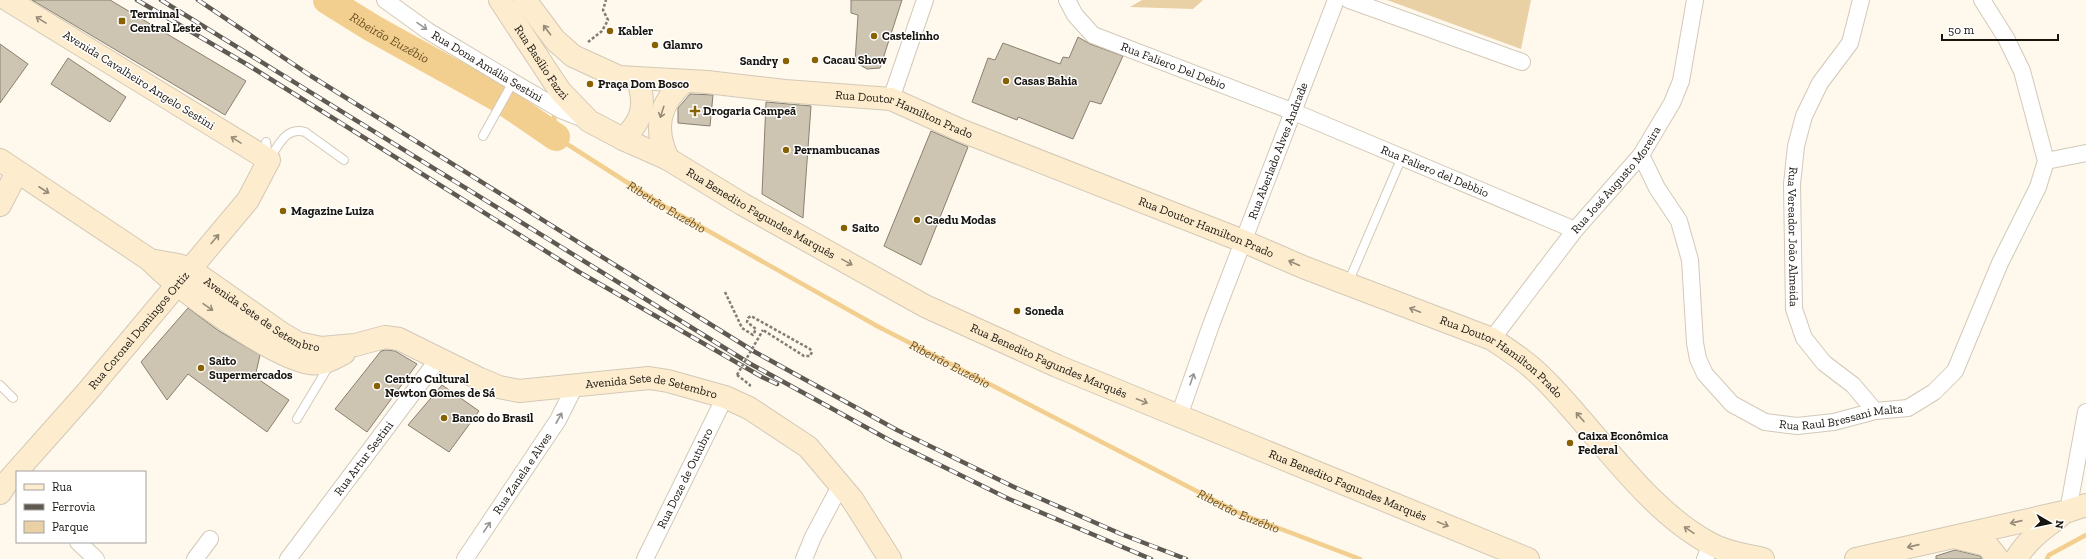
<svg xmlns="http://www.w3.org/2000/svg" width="2086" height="559" font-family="'Zilla Slab',serif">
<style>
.green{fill:#ead0a5}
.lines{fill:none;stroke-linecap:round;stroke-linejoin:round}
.stream{stroke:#f3cf8f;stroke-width:4.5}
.river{stroke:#f3cf8f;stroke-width:28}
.building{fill:#cec4b2;stroke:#8a8070}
.lane-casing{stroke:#d3c9b7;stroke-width:10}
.street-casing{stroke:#d3c9b7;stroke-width:18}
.secondary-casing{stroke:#d3c9b7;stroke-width:24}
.path{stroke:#817c74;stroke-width:2.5;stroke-dasharray:3 2;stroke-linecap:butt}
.lane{stroke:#fff;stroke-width:8}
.street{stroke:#fff;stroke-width:16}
.secondary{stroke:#fdedce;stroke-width:22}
.rail-casing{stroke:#5e5a52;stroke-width:4.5}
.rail{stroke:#fff;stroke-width:3;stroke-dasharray:9;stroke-linecap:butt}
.path-bridge{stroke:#817c74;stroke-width:2.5;stroke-dasharray:3 2;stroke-linecap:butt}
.oneway{stroke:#968b78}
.oneway2{stroke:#979593}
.poi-dot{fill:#886100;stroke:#fff;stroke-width:1.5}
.labels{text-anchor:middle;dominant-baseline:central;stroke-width:3;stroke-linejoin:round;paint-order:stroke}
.poi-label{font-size:12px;font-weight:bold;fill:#18140e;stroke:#fff;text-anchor:start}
.street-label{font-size:12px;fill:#18140e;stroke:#fff}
.water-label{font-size:13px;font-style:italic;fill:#6b5223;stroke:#fff}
</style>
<rect width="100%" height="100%" fill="#fef8ed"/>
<g class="green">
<polygon points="1142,0 1203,0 1193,9 1130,7"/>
<polygon points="1387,0 1531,0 1521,49"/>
</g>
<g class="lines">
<g class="stream">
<path id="s1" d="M554,115L556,137L664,206L877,326L1241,514L1360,559"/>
<polyline points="2047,559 2049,555 2086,535"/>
</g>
<path class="river" id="s2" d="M327,0L372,28L502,100L556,137"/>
</g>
<g class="building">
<polygon points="32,0 110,0 246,81 225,115"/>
<polygon points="851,0 902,0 880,68 867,69 855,62 858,15 851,13"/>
<polygon points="1078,37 1090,44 1123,56 1101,104 1090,101 1073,139 1018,117 1017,120 972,102 988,58 995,60 1003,43 1060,64 1063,57 1069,58"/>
<polygon points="0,44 28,64 0,103"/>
<polygon points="68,58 126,97 110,122 51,84"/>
<polygon points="690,94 713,95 710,126 678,123 678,108"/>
<polygon points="766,102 811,106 803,218 762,194"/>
<polygon points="931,131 968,147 921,265 884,246"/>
<polygon points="188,308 219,331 260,355 255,377 289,400 267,432 188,374 167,400 141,362"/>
<polygon points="386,350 395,351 417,364 367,432 335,409 381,351"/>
<polygon points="442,385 479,411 449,452 408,425"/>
<polygon points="1955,550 1980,556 1982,559 1936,559 1936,556"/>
</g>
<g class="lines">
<defs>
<g id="lane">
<polyline points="483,136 513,82"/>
<polyline points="266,142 268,156"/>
<path d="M269,160C278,146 286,126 305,132L344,160"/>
<polyline points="1348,283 1402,157"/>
<polyline points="0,385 13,398"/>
<polyline points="297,419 330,364"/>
</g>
<g id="street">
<path id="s3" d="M385,0L428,31L513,82L561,110L584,119"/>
<path id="s4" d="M1067,0L1075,15L1093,35L1294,112L1575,230"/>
<polyline points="1349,0 1522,62"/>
<path id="s5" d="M1861,0L1850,43L1820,83L1804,116L1796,146L1792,184L1794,309L1804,338L1824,363L1853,385L1875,411"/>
<polyline points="891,99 925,0"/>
<path id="s6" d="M1641,155L1657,188L1679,221L1690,260L1695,343L1698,359L1705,374L1732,404L1765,422L1797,426L1834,422L1875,411L1908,408L1934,392L1955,371L2000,263L2038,187L2046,161L2022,71L2006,38L1982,0"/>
<polyline points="2046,161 2086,153"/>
<path id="s7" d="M1492,339L1575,230L1641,155L1672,103L1681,81L1695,0"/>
<path id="s8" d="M1179,416L1211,325L1336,0"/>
<polyline points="2068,511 2086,412"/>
<polyline points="78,542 96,559"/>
<polyline points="195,559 210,539"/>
<path id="s9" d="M288,559L439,358"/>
<path id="s10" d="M465,559L558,420L575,386"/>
<path id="s11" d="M645,559L725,397"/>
<polyline points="804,559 813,537 840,486"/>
<polyline points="1705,559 1711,544"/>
</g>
<g id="secondary">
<path id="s12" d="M500,0L560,91L589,121L623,139L668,159L742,204L925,306L1057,366L1528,559"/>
<path id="s13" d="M525,0L555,40L573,56L619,77L707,82L785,91L891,99L960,130L1243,241L1303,267L1492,339C1510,351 1530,364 1545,380C1597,432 1646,510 1711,544C1727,553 1746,555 1763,559"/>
<path d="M623,139C643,120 646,106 638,79"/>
<path d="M668,159C653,128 659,103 685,81"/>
<path d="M0,160L150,260C175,288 274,358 310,363C323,365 333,359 344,353"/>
<polyline points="0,205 17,172"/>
<path id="s14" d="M150,260L178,265L190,269L281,333L298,343L321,348L355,345L385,337L399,339L480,379L499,387L519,391L649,378L668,381L725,397L749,408L808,447L852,499L890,559"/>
<path id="s15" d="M0,493L8,481L88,391L248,200L269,160L8,0"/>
<polyline points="1958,538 1987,545 1998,559"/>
<polyline points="1856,559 2068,511 2086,505"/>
<path d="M2016,559C2027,540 2043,529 2060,516"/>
</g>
</defs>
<use href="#lane" class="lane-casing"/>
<use href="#street" class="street-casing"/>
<use href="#secondary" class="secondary-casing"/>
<g class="path">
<polyline points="588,42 602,31 608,20 603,10 606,0"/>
<polyline points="725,292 742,328 753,335 756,329 747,322 748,318 751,316 810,349 812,352 810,356 804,356 763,330"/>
<polyline points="737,375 750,385 749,387"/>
</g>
<use href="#lane" class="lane"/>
<use href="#street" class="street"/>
<use href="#secondary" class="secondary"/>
<defs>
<g id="rail">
<polyline points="137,0 248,65 579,272 762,377 777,384"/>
<polyline points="161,0 749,363 891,441 1009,499 1151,559"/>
<polyline points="198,0 311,76 755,352 897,430 1014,487 1121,534 1186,559"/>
</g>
</defs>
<use href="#rail" class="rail-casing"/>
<use href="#rail" class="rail"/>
<polyline class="path-bridge" points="737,375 763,330"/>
</g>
<defs><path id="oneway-shaft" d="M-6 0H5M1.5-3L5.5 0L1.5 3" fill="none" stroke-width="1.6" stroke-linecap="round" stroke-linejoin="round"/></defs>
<g class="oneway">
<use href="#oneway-shaft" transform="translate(41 20) rotate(-148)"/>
<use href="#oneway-shaft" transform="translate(547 30) rotate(-127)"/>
<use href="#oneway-shaft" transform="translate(662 112) rotate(108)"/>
<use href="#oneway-shaft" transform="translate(236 140) rotate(-148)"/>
<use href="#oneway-shaft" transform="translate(44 190) rotate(33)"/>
<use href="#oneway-shaft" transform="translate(215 239) rotate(-50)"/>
<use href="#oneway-shaft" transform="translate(847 262) rotate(29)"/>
<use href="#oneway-shaft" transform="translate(1294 263) rotate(-156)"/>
<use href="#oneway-shaft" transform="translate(208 307) rotate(35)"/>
<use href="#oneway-shaft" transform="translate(1415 310) rotate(-159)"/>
<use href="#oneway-shaft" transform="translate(1142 401) rotate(22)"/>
<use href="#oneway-shaft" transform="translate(1580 417) rotate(-131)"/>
<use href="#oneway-shaft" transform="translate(2016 522) rotate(167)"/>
<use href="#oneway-shaft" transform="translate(1443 524) rotate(22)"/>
<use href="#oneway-shaft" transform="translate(1689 530) rotate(-146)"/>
<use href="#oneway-shaft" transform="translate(1913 546) rotate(167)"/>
</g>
<g class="oneway2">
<use href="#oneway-shaft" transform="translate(422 26) rotate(35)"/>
<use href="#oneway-shaft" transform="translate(1192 379) rotate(-71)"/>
<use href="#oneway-shaft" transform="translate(559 418) rotate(-61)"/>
<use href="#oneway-shaft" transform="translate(487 527) rotate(-56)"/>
</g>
<g class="poi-dot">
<rect x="118" y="17" width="8" height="8" rx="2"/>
<circle cx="610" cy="31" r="4"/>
<circle cx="874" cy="36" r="4"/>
<circle cx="655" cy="45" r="4"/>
<circle cx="815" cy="60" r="4"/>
<circle cx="786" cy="61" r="4"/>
<circle cx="1006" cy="81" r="4"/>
<circle cx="590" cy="84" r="4"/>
<path d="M693 105h4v4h4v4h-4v4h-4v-4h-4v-4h4z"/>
<circle cx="786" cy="150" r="4"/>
<circle cx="283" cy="211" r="4"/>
<circle cx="917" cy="220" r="4"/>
<circle cx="844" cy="228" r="4"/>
<circle cx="1017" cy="311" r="4"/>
<circle cx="201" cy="368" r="4"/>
<circle cx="377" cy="386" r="4"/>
<circle cx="444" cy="418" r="4"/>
<circle cx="1570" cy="443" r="4"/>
</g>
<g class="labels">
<g class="poi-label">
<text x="130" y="14">Terminal<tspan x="130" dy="14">Central Leste</tspan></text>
<text x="618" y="31">Kabler</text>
<text x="882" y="36">Castelinho</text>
<text x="663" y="45">Glamro</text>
<text x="823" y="60">Cacau Show</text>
<text x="778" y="61" text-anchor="end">Sandry</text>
<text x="1014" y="81">Casas Bahia</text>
<text x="598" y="84">Praça Dom Bosco</text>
<text x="703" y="111">Drogaria Campeã</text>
<text x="794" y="150">Pernambucanas</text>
<text x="291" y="211">Magazine Luiza</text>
<text x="925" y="220">Caedu Modas</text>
<text x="852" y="228">Saito</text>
<text x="1025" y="311">Soneda</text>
<text x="209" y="361">Saito<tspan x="209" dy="14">Supermercados</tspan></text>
<text x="385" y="379">Centro Cultural<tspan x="385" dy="14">Newton Gomes de Sá</tspan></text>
<text x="452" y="418">Banco do Brasil</text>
<text x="1578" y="436">Caixa Econômica<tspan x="1578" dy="14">Federal</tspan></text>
</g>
<g class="street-label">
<text stroke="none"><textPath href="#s12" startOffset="75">Rua Basílio Fazzi</textPath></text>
<text stroke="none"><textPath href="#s4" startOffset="130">Rua Faliero Del Debio</textPath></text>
<text stroke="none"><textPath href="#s3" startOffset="122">Rua Dona Amália Sestini</textPath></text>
<text transform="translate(139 80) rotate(32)">Avenida Cavalheiro Angelo Sestini</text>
<text stroke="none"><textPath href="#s13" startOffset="414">Rua Doutor Hamilton Prado</textPath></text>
<text stroke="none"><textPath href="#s8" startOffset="283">Rua Aberlado Alves Andrade</textPath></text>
<text stroke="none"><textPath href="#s4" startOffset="412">Rua Faliero del Debbio</textPath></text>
<text stroke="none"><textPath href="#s7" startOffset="202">Rua José Augusto Moreira</textPath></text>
<text stroke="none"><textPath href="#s12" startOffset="346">Rua Benedito Fagundes Marquês</textPath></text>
<text stroke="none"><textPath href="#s13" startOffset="738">Rua Doutor Hamilton Prado</textPath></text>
<text stroke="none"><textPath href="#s5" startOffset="253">Rua Vereador João Almeida</textPath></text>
<text stroke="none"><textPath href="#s14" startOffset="127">Avenida Sete de Setembro</textPath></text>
<text stroke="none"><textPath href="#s15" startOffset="214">Rua Coronel Domingos Ortiz</textPath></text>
<text stroke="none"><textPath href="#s13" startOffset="1062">Rua Doutor Hamilton Prado</textPath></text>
<text stroke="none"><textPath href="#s12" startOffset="670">Rua Benedito Fagundes Marquês</textPath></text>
<text stroke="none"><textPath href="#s14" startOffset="540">Avenida Sete de Setembro</textPath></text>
<text stroke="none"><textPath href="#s6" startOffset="388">Rua Raul Bressani Malta</textPath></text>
<text stroke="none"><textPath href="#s9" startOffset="126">Rua Artur Sestini</textPath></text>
<text stroke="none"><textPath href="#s10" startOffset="103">Rua Zanela e Alves</textPath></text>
<text stroke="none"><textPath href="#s11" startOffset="90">Rua Doze de Outubro</textPath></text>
<text stroke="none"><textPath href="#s12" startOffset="994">Rua Benedito Fagundes Marquês</textPath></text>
</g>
<g class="water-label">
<text stroke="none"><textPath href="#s2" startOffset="73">Ribeirão Euzébio</textPath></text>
<text stroke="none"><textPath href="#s1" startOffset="153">Ribeirão Euzébio</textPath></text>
<text stroke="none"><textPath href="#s1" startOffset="477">Ribeirão Euzébio</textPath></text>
<text stroke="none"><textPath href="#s1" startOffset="801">Ribeirão Euzébio</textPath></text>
</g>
</g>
<rect x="16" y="471" width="130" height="72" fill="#ffffff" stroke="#a3a19f"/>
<rect x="24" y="484" width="20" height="6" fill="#fdedce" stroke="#a3a19f"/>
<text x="52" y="491" font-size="12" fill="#18140e">Rua</text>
<rect x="24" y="504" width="20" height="6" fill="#5e5a52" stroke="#a3a19f"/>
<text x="52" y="511" font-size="12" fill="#18140e">Ferrovia</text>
<rect x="24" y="521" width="20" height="12" fill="#ead0a5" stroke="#a3a19f"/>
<text x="52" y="531" font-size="12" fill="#18140e">Parque</text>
<g transform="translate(2050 523) rotate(99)" stroke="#ffffff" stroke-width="3" paint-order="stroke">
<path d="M0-3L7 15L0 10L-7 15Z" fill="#18140e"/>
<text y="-6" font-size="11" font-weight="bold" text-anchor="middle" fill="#18140e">N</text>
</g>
<path d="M1942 34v6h116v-6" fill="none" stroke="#18140e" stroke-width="2"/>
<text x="1948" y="34" font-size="12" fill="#18140e" stroke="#ffffff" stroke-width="3" paint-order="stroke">50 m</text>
</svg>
